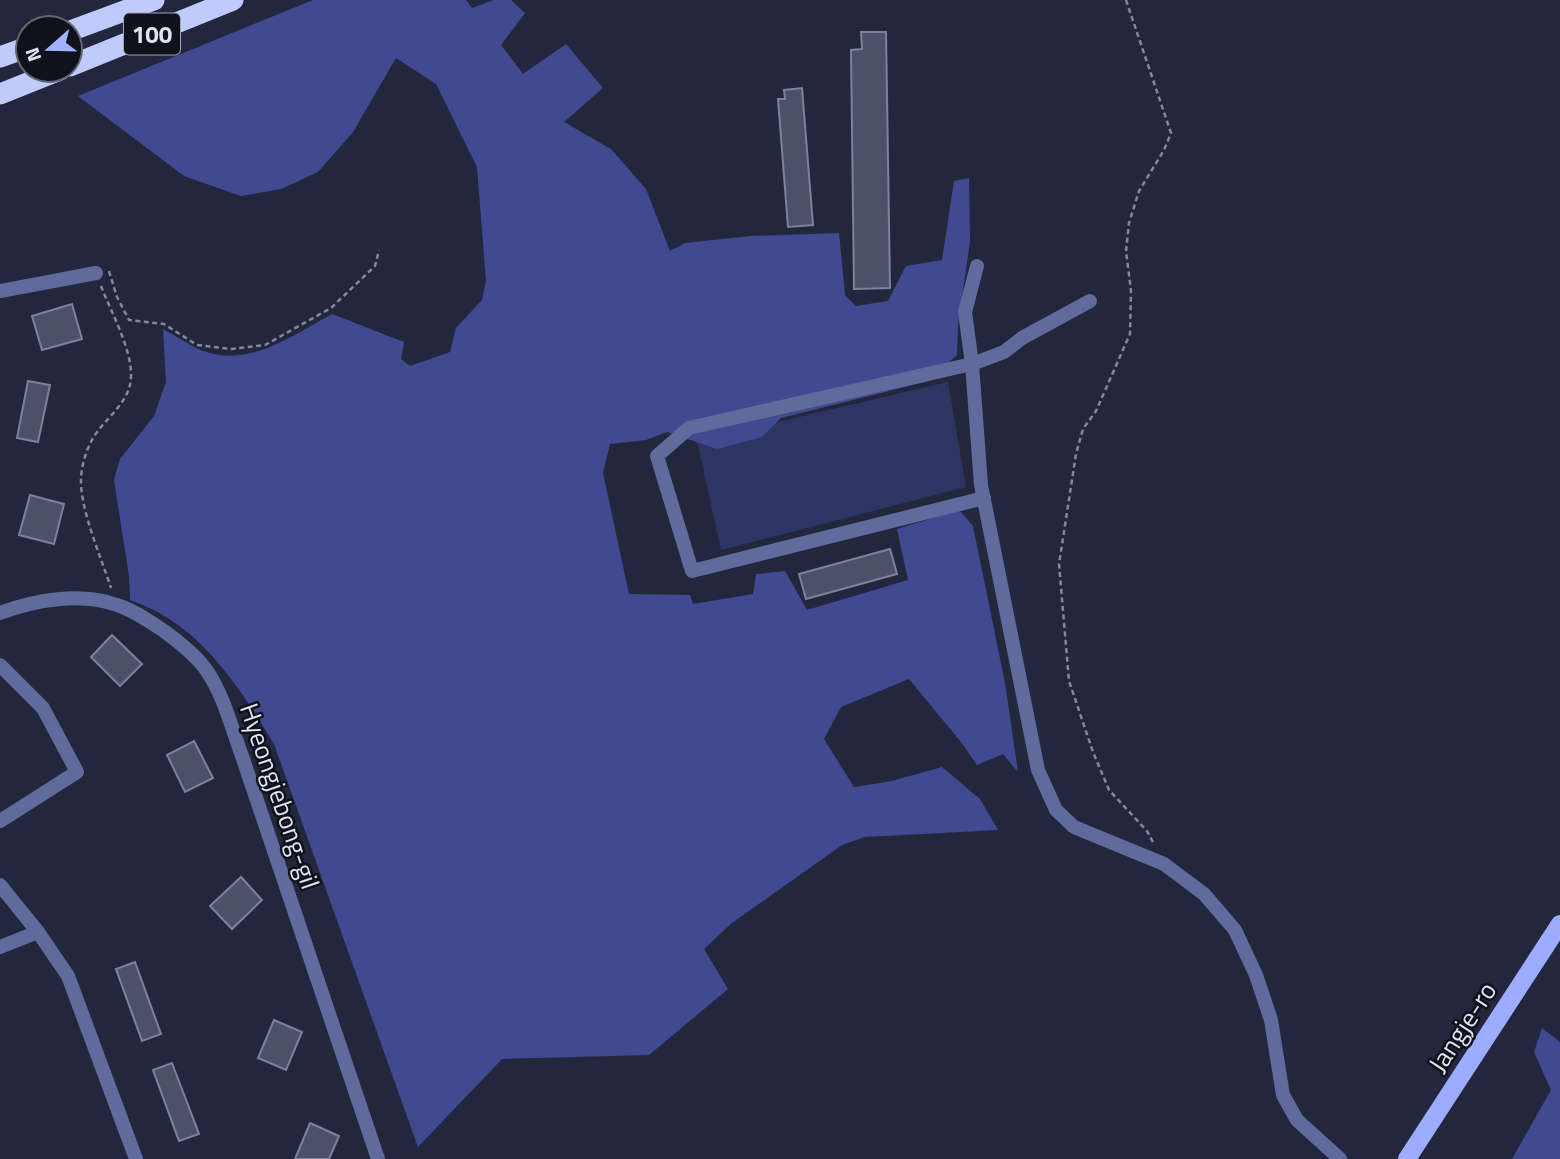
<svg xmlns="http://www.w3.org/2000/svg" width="1560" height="1159" font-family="'Titillium Web',sans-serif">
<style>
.green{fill:#2f3563}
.forest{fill:#414a91}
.building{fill:#4c516a;stroke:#7c829d;stroke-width:2}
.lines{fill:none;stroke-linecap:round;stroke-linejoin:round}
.path{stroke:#85889b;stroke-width:2.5;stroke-dasharray:5 3.5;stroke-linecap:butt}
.minor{stroke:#606a9c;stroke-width:14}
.major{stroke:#9dacfe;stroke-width:18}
.highway{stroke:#c0cbfc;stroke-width:21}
.labels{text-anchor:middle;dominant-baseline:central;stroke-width:5;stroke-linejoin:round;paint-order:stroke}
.shield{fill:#0f111b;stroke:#a1a4b2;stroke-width:2}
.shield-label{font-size:24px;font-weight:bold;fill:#e0e3f2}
.street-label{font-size:26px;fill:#e0e3f2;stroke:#0f111b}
</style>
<rect width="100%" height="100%" fill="#23273e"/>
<polygon class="green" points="948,382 966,487 721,550 697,441"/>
<g class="forest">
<path d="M313,0H466L472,8L494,0H511L525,13L501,45L523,74L566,44L603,88L564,122L611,149L646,189L670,251L685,243L751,236L839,233L845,295L856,306L888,301L906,266L942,260L954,181L969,178L970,242L958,325L957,355L929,381L781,418L762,437L717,449L667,432L646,440L610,444L603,473L629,594L690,595L693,604L753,594L756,574L785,571L807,610L908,580L897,529L959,510L973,526L1005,683L1018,772L1003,754L977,765L961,742L909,679L841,707L824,739L854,787L892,781L942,767L980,799L998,830L865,837L842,845L732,923L704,949L728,989L649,1055L502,1059L418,1147L274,744C238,685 199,623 130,600L129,576L114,480L120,459L154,416L166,382L163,329C174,335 185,342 196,348C245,371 290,337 332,314L404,342L401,359L410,366L450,352L456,328L482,300L486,281L477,167L436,84L396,58L353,132L318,172L281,189L241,196L184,176L78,96Z"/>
<polygon points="1542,1028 1560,1042 1560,1159 1512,1159 1551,1090 1534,1052"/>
</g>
<g class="building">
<polygon points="861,32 886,32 890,288 854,289 851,50 862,49"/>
<polygon points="802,88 813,225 788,227 778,99 785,99 784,90"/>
<polygon points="72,304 82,339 42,350 32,316"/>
<polygon points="28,381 50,385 38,442 17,438"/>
<polygon points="30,495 64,504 54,544 19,535"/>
<polygon points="890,549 897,574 806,599 799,574"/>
<polygon points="112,635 142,664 120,686 91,657"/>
<polygon points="194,741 213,778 185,792 167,755"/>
<polygon points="241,877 262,900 232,929 210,906"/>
<polygon points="135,962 161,1034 142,1041 116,969"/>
<polygon points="274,1020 302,1032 286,1070 258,1058"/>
<polygon points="172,1063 199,1134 179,1141 153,1070"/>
<polygon points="310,1123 339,1136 329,1159 295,1159"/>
</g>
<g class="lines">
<g class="path">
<polyline points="1126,0 1171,133 1164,150 1139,191 1129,223 1126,251 1131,291 1130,334 1096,411 1083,429 1076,454 1059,564 1069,681 1093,752 1109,790 1147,831 1154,844"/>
<polyline points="109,271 117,297 129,320 164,324 197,345 231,349 265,345 331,308 375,266 379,250"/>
<path d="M101,286C111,312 132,349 131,377C130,404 104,418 92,440C86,451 81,467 81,480C80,509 102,560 111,588"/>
</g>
<g class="minor">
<polyline points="977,266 965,312 972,364 981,485 1038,770 1056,810 1074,827 1164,864 1204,894 1235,930 1256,975 1271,1020 1283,1095 1297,1120 1340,1159"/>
<polyline points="0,291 96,273"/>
<polyline points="984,498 692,571 657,456 689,428 972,364 1004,352 1022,338 1090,301"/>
<path d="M0,613C35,600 80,592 117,605C133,610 149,621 164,631C179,642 197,656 207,671C224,696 232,729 242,756L378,1159"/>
<polyline points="0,665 43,708 77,772 0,821"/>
<polyline points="0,885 38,932 68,976 136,1159"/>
<polyline points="0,947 38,932"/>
</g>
<polyline class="major" points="1407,1159 1560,924"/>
<g class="highway">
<polyline points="70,31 154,0"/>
<polyline points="0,57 28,47"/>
<polyline points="70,66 233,0"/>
<polyline points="0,94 60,70"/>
</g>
</g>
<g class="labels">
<rect class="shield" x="124" y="13.5" width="56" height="41" rx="5"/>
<g class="shield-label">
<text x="152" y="34">100</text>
</g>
<g class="street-label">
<text transform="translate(280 796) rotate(71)">Hyeongjebong-gil</text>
<text transform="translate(1462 1027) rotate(-57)">Jangje-ro</text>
</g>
</g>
<g transform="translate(49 49) rotate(250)"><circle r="33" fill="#0f111b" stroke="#636571" stroke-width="2"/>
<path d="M0-5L12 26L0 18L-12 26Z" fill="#a3b2fd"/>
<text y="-10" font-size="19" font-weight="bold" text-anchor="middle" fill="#e0e3f2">N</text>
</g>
</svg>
